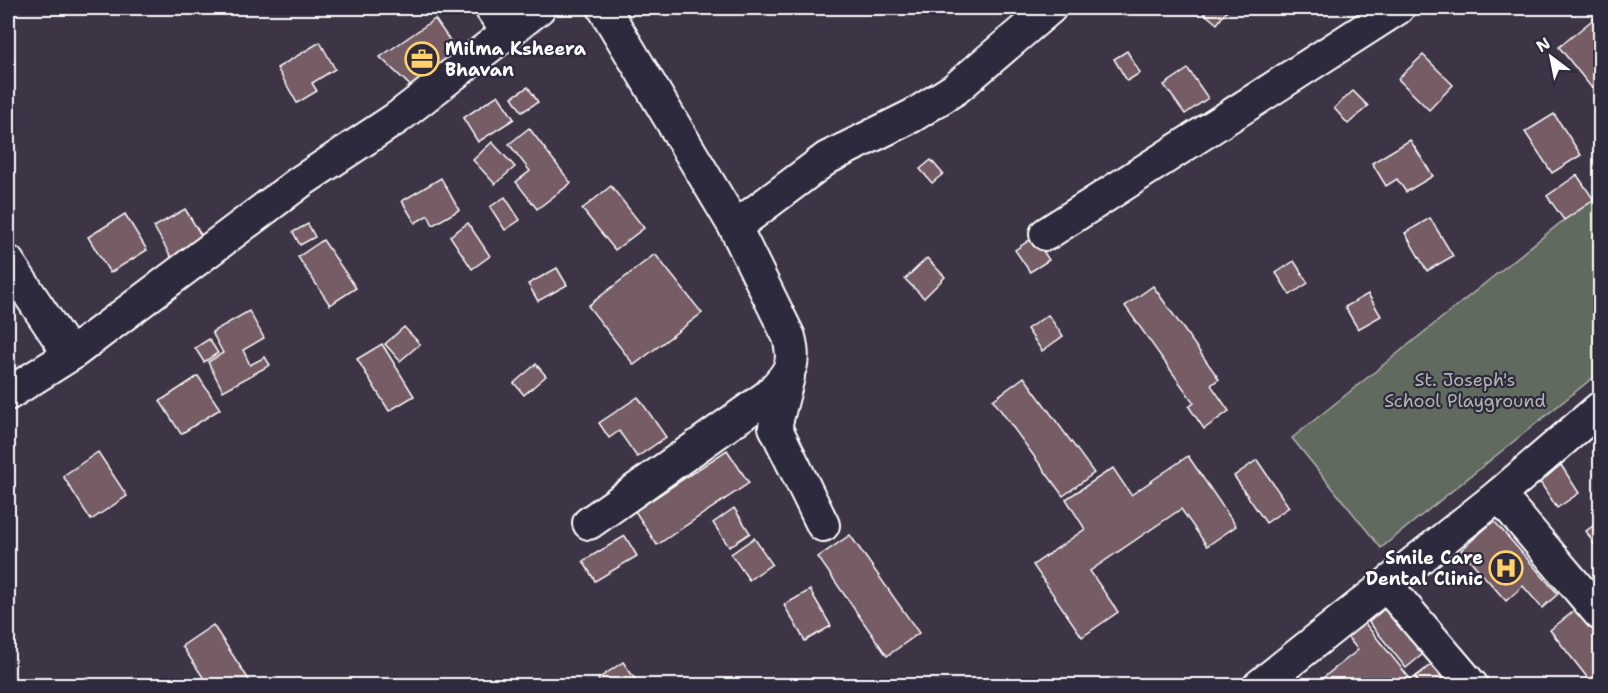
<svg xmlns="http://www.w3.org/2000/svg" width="1608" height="693" font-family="'Shantell Sans',sans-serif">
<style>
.green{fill:#616b5f;stroke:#b0b5af;stroke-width:1.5}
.building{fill:#745b65;stroke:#fff;stroke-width:1.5}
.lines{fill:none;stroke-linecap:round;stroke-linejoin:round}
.minor-casing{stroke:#fff;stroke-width:36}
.minor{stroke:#2f2a3d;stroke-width:32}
.labels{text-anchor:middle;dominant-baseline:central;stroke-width:4.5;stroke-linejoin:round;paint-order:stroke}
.poi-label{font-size:18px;font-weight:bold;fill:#fff;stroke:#2f2a3d;text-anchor:start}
.park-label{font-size:18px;fill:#b0b5af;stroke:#2f2a3d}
</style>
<rect width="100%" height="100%" fill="#3d3445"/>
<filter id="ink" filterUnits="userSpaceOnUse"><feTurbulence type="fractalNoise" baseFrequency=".0167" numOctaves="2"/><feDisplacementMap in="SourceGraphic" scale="12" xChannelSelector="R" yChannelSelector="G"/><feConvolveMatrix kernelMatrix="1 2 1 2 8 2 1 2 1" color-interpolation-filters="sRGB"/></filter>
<g filter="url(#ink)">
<polygon class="green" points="1600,191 1600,372 1381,548 1292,438"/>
<g class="building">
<polygon points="1198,8 1229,8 1217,24"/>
<polygon points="1293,8 1308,8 1300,15"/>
<polygon points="1596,17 1600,22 1599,97 1559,47"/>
<polygon points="435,19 464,61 422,97 380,57"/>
<polygon points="320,42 335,69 312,83 317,91 297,103 277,68"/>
<polygon points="1127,51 1140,73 1127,81 1114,59"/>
<polygon points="1423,55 1453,85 1429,110 1398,79"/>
<polygon points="1188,69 1208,98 1185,114 1164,85"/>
<polygon points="528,87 538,102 522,112 512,97"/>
<polygon points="1353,91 1368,106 1348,124 1334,108"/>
<polygon points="498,95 514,119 478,142 463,118"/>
<polygon points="1554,114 1581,155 1552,173 1525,132"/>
<polygon points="529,128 571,183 537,209 516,182 530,171 509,144"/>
<polygon points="1410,140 1433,176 1406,192 1397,179 1386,186 1372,163"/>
<polygon points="492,142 515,167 495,184 473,160"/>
<polygon points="931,160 943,174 932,183 920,169"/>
<polygon points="1577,175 1594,200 1564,220 1547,196"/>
<polygon points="441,178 459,210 433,225 428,215 415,223 402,201"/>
<polygon points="611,186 644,228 615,250 582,209"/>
<polygon points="505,197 520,220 505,230 490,207"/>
<polygon points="185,209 206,243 174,262 154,227"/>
<polygon points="125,214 147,250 110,273 88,237"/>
<polygon points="1430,218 1453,256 1427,271 1405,233"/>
<polygon points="468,223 490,256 472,269 450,236"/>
<polygon points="308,224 315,237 300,245 293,232"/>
<polygon points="1034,237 1049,260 1030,272 1015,250"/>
<polygon points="323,240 356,288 330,305 298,257"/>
<polygon points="655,254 702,313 634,365 588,306"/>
<polygon points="927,258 945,277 924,298 905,279"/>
<polygon points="1294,261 1308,283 1290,295 1276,273"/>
<polygon points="557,268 567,285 538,301 528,284"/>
<polygon points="1153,286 1219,379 1211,385 1229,411 1204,429 1189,407 1194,403 1125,306"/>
<polygon points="1368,294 1381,316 1358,329 1345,307"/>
<polygon points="249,311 264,338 243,350 250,365 265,357 270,365 223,391 208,362 223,353 212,332"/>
<polygon points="1048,315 1063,336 1042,351 1027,329"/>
<polygon points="404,327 420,344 400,361 385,344"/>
<polygon points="209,339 218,353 204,362 195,348"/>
<polygon points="382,344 414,396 389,411 357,359"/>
<polygon points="536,364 546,376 524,395 514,383"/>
<polygon points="198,376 220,409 181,434 160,401"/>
<polygon points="1024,377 1094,473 1063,496 993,400"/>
<polygon points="638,397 666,437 637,457 619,431 609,438 599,423"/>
<polygon points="727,450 749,483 657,545 635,511"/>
<polygon points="98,452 127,496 91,520 63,476"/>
<polygon points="1188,456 1236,526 1207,546 1181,509 1090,571 1118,612 1082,637 1033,565 1085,529 1066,499 1113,468 1131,495"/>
<polygon points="1257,460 1289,507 1266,523 1234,476"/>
<polygon points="1561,465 1579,493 1557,508 1538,479"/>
<polygon points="734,508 750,533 729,547 713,523"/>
<polygon points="1494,521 1558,594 1542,608 1523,586 1506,601 1461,550"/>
<polygon points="1600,521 1600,554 1586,531"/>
<polygon points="850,535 919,633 887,656 818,557"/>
<polygon points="625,536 637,556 595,581 583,561"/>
<polygon points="754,538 772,564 749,580 731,554"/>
<polygon points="810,590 831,626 805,641 784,605"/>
<polygon points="1390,604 1428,650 1406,668 1369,622"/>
<polygon points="1579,607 1600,634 1600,686 1594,686 1550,630"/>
<polygon points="1363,621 1416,686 1322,686 1319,681 1358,650 1346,635"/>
<polygon points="213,625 253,686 209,686 182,646"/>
<polygon points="1436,661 1448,676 1436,686 1421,686 1415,677"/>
<polygon points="623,662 640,686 602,686 598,679"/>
<polygon points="515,680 519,686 506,686"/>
</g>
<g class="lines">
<defs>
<g id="minor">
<polyline points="491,8 508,32"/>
<polyline points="735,227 827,158 912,116 955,89 1050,8"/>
<polyline points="1046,234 1398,8"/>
<polyline points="8,262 70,355"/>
<polyline points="788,377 775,427 823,525"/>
<polyline points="8,394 70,355 300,182 397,118 539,8"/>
<polyline points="1499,495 1600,614"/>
<path d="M589,523L768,396C788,374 797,368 789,337L735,227L604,8"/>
<polyline points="1386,585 1472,686"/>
<polyline points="1259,686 1499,495 1600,408"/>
</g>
</defs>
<use href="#minor" class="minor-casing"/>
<use href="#minor" class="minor"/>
</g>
</g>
<defs>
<symbol id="office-ring" viewBox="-11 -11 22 22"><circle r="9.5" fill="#2f2a3d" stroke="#ffd166" stroke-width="1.5"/><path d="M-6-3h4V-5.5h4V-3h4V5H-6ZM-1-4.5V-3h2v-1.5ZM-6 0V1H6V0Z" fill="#ffd166"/></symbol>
<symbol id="hospital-ring" viewBox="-11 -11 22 22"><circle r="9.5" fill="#2f2a3d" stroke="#ffd166" stroke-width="1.5"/><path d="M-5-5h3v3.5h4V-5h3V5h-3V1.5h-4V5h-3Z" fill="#ffd166"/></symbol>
</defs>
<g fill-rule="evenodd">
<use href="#office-ring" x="403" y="40" width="38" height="38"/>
<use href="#hospital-ring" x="1487" y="549" width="38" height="38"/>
</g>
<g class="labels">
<g class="poi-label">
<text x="445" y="49">Milma Ksheera<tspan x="445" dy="21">Bhavan</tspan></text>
<text x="1483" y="558" text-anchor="end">Smile Care<tspan x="1483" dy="21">Dental Clinic</tspan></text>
</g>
<g class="park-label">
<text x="1465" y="380">St. Joseph's<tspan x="1465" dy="21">School Playground</tspan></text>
</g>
</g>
<rect width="1608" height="693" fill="none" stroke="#2f2a3d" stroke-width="30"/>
<rect x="15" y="15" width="1578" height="663" fill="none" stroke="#fff" stroke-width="2" filter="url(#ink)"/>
<g transform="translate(1551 57) rotate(328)" stroke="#2f2a3d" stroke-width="4.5" paint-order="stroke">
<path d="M0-4.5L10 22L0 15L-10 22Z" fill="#ffffff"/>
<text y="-9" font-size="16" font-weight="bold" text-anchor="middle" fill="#ffffff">N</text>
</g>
</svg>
